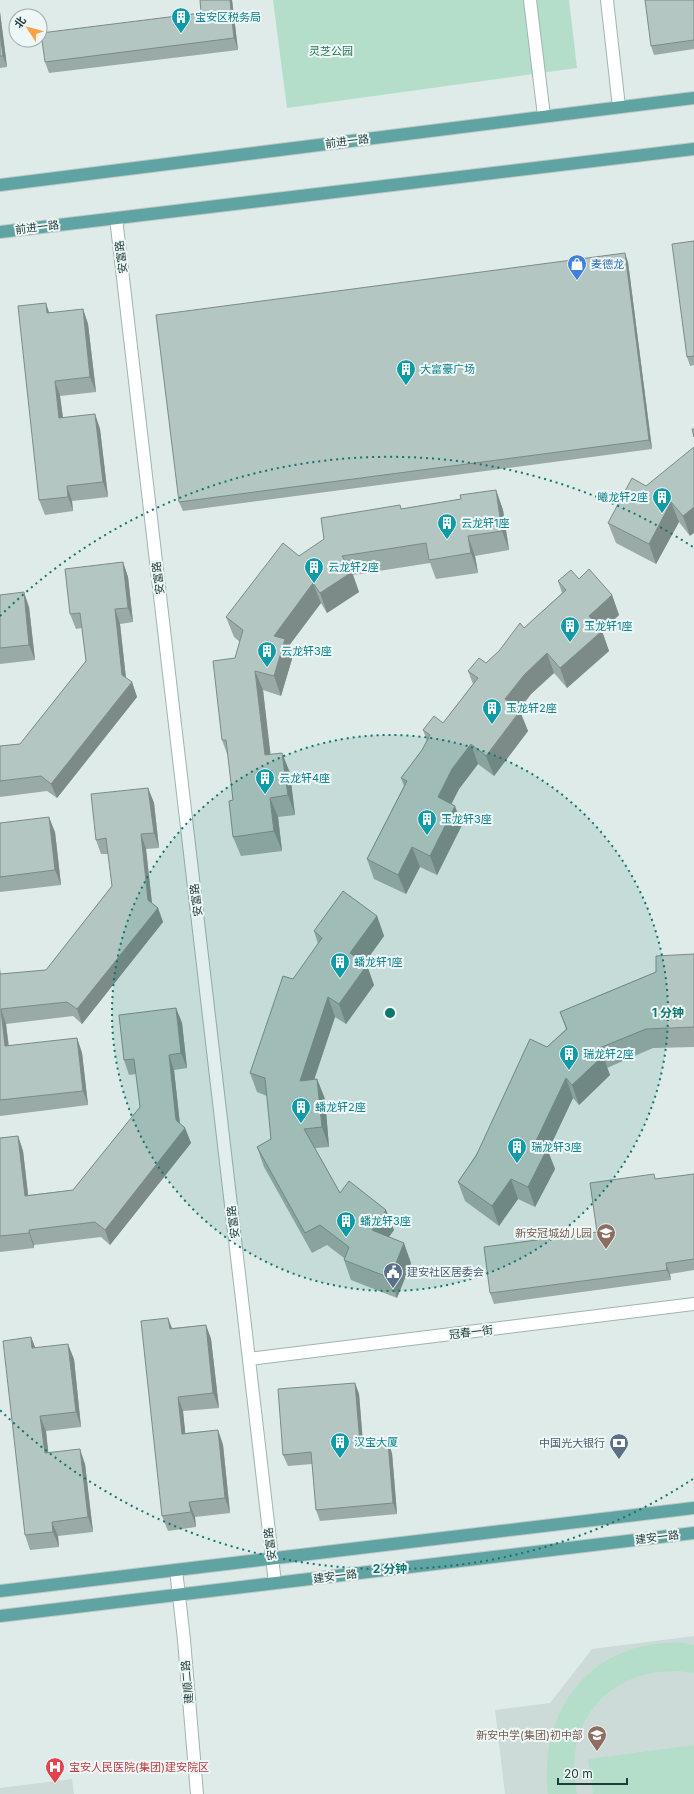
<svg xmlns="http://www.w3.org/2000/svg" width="694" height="1794" font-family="Inter,'Noto Sans SC',sans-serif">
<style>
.built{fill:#ccdbd8}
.green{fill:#b5deca}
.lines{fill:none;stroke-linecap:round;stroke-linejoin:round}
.minor-casing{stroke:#a1b3b1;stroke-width:14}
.major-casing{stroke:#c0c8c8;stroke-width:14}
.minor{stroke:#fff;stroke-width:12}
.major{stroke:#5fa4a3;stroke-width:12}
.wall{fill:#9aaaa7}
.shaded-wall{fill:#7d8b88}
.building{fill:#b3c6c2;stroke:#7d8b88}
.ring{fill:none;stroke:#0f766e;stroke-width:2;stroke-dasharray:2 4}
.labels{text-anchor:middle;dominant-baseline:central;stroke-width:4;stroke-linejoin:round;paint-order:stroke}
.culture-label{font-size:11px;fill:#0d838f;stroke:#eef7f5;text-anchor:start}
.park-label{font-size:11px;fill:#267558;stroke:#eef7f5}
.street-label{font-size:11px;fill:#1e3c3b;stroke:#eef7f5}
.shop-label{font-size:11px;fill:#366cbe;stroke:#eef7f5;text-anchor:start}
.education-label{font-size:11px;fill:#785e54;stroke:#eef7f5;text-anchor:end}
.service-label{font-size:11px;fill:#4e5e75;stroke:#eef7f5;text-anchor:start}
.health-label{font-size:11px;fill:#be3a42;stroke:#eef7f5;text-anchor:start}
.centre{fill:#0f766e;stroke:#eef7f5;stroke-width:2}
.ring-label{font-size:12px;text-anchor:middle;font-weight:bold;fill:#0f766e;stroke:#eef7f5;stroke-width:4;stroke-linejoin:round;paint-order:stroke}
</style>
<rect width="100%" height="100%" fill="#deebe8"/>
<g class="built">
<polygon points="694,1636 694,1794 505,1794 495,1710 550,1703 592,1649"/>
<polygon points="72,1779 74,1794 0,1794 0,1788"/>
</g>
<g class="green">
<polygon points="273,0 569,0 577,68 287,108"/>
<path d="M680,1642L694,1645V1673C642,1664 591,1688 577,1742C573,1759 574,1777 577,1794H548C540,1732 569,1669 632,1649C648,1644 664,1643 680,1642Z"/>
<polygon points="694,1745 694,1794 593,1794 588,1759"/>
</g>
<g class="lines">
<defs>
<g id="minor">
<polyline points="530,0 544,116"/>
<polyline points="607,0 619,107"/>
<polyline points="116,218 275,1583"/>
<polyline points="249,1359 694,1304"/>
<polyline points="176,1570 184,1640 197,1794"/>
</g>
<g id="major">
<polyline points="0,185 694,98"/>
<polyline points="0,232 694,149"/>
<polyline points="0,1591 694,1508"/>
<polyline points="0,1616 694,1533"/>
</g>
</defs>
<use href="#minor" class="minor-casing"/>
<use href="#major" class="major-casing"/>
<use href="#minor" class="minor"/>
<use href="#major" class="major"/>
</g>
<g class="wall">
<polygon points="232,0 238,50 49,73 45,62 201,13"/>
<polygon points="694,0 694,49 654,55 651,46"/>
<polygon points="0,12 7,67 0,68"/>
<polygon points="694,241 694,365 690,366 687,357"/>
<polygon points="628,262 652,449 183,511 179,502"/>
<polygon points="83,309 88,324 96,392 60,396 63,418 95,414 100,429 108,497 72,501 73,511 45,515 39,500 50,313"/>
<polygon points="694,447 690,536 679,522 656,564 616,543 608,523"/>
<polygon points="496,490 503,510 509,550 475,556 478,573 436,579 430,563 353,575 359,592 327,613 321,603 288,647 292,659 281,696 263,690 270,755 282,753 290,773 295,815 278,817 282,851 241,856 233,837 233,800 228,756 222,740 235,658 240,642 234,637 226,617 299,556 401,509 461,499"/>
<polygon points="123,562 128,577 133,622 120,624 126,678 132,682 137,697 57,798 47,791 0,797 0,746 20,744 86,661 82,628 76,629 70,614"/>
<polygon points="579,579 612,595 619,615 602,631 609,651 567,688 554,673 531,694 519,710 528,731 494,776 478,764 459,789 451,804 462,825 437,875 420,867 406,894 374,879 367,859 404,786 401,778 422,750 427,741 423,730 443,723 473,684 468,671 486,663 562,593 558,581"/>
<polygon points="0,595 29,607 35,660 0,664"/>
<polygon points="148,788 154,803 159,848 146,849 152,903 158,908 163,922 82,1024 73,1016 6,1024 9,1046 77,1038 82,1053 88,1105 0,1116 0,968 1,974 46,970 112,886 108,854 101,854 96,840"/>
<polygon points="0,823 55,832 61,885 0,892"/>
<polygon points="377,916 384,936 364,964 374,985 346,1024 335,1017 314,1080 317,1079 325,1099 329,1147 315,1148 340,1193 394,1230 389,1237 411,1263 397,1298 351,1280 344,1260 344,1258 327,1245 312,1253 264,1167 257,1147 271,1139 267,1096 257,1092 250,1073 318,944 314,931"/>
<polygon points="694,954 694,1047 653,1048 607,1068 610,1075 579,1105 573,1098 548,1151 555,1169 535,1207 518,1199 499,1226 465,1201 458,1182 547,1047 566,1029 560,1012 656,972"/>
<polygon points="176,1008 182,1023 187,1068 174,1070 180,1124 185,1128 191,1143 110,1245 101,1237 34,1245 34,1248 0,1252 0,1138 18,1136 23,1151 28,1195 73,1190 140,1107 136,1074 129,1075 124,1060"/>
<polygon points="694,1174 694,1270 670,1274 671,1280 494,1304 490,1293 597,1232 656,1179"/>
<polygon points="206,1325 211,1339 219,1408 183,1411 185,1433 218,1430 223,1445 230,1513 195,1517 196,1527 168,1531 162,1516 172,1328"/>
<polygon points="31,1337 35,1347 74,1359 81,1427 46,1431 48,1453 85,1464 93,1532 58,1536 59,1547 30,1550 25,1535"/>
<polygon points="355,1383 359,1394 363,1444 392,1453 397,1514 320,1521 316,1510 312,1464 288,1466 283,1455"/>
</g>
<g class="shaded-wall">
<polygon points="230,0 232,0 238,50 234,38"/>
<polygon points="0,12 7,67 3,56 0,32"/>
<polygon points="625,253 628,262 652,449 649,440"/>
<polygon points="46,303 51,318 47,313"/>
<polygon points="83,309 88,324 96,392 90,377"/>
<polygon points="55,381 60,396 65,433 59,418"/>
<polygon points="95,414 100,429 108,497 103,482"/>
<polygon points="67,486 72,501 73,511 68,497"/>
<polygon points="496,490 503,510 509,550 502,531"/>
<polygon points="671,502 679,522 656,564 649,544"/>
<polygon points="694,507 694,533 690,536 683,516"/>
<polygon points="468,536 475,556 478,573 471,553"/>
<polygon points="123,562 128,577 133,622 128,608"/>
<polygon points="352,572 359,592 327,613 320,593"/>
<polygon points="313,583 321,603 288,647 292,659 281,696 274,676 274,636"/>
<polygon points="24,592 29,607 35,660 29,645"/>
<polygon points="612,595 619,615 596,636 589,616"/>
<polygon points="115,609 120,624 127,688 132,682 137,697 57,798 51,784 122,675"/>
<polygon points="602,631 609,651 567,688 560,668"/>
<polygon points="547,653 554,673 531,694 512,719 505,699 524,675"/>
<polygon points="255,671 263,690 273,775 265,755"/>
<polygon points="520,711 528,731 494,776 486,756"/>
<polygon points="471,744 478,764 459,789 445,817 438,797 452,769"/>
<polygon points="282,753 290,773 295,815 288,795"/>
<polygon points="148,788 154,803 159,848 154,833"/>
<polygon points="270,798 278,817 282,851 274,831"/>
<polygon points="455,806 462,825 437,875 430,856"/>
<polygon points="49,817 55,832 61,885 55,870"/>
<polygon points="141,834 146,849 153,913 158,908 163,922 82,1024 77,1009 148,900"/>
<polygon points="412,847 420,867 406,894 398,875"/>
<polygon points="377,916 384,936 357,973 350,953"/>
<polygon points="367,965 374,985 346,1024 339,1004"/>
<polygon points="328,997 335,1017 307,1101 300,1081"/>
<polygon points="176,1008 182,1023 187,1068 181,1053"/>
<polygon points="1,1009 6,1024 10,1061 5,1046"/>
<polygon points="77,1038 82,1053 88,1105 83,1091"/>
<polygon points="169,1055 174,1070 181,1134 185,1128 191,1143 110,1245 105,1230 176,1120"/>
<polygon points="603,1056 610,1075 579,1105 572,1085"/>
<polygon points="566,1078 573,1098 548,1151 555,1169 535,1207 528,1187 535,1143"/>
<polygon points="317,1079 325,1099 329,1147 322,1127"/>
<polygon points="18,1136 23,1151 30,1211 25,1196"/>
<polygon points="511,1179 518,1199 499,1226 492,1206"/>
<polygon points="386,1210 394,1230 379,1250 372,1230"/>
<polygon points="29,1230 34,1245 34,1248 29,1233"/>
<polygon points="404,1243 411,1263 397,1298 390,1278"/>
<polygon points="666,1263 670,1274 671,1280 667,1270"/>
<polygon points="168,1318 174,1333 170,1329"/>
<polygon points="206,1325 211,1339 219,1408 213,1393"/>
<polygon points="31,1337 37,1352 32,1348"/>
<polygon points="68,1344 74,1359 81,1427 76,1412"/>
<polygon points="355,1383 359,1394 364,1455 360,1444"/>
<polygon points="178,1397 183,1411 187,1449 182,1434"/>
<polygon points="40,1416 46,1431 50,1468 45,1453"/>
<polygon points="218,1430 223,1445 230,1513 225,1498"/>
<polygon points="388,1442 392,1453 397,1514 393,1503"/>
<polygon points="80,1449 85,1464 93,1532 88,1517"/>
<polygon points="189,1502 195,1517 196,1527 191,1512"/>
<polygon points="52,1522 58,1536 59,1547 53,1532"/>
</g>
<g class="building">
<polygon points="200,0 230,0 234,38 45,62 41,33 201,13"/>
<polygon points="645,0 694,0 694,40 651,46"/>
<polygon points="0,32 3,56 0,56"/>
<polygon points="694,241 694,356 687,357 672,244"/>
<polygon points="625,253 649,440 179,502 156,315"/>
<polygon points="46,303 47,313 83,309 90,377 55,381 59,418 95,414 103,482 67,486 68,497 39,500 18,306"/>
<polygon points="692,429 694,429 694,437"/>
<polygon points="694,447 694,507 683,516 671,502 649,544 608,523 632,478 646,486"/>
<polygon points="496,490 502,531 468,536 471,553 429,560 426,543 342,556 352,572 320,593 313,583 274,636 285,639 274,676 255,671 265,755 282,753 288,795 270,798 274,831 233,837 229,801 233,800 226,740 222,740 213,661 235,658 243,630 226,617 283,543 299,556 324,539 321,518 400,505 401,509 461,499 460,495"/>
<polygon points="123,562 128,608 115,609 122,675 132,682 51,784 41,776 0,781 0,746 20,744 86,661 80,613 70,614 65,569"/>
<polygon points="589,569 612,595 589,616 602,631 560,668 547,653 524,675 505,699 520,711 486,756 471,744 452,769 438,797 455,806 430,856 412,847 398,875 367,859 407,781 401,778 422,750 430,735 423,730 434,716 443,723 478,678 468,671 479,658 486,663 499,651 520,623 524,628 566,590 558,581 571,570 579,579"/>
<polygon points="24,592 29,645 0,648 0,595"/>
<polygon points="148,788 154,833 141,834 148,900 158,908 77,1009 67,1002 1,1009 5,1046 77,1038 83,1091 0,1100 0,974 46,970 112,886 106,838 96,840 91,794"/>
<polygon points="49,817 55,870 0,877 0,823"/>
<polygon points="343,891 377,916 350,953 367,965 339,1004 328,997 300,1081 317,1079 322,1127 304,1129 340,1193 349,1181 386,1210 372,1230 404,1243 390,1278 344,1260 349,1247 320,1225 305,1233 257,1147 271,1139 265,1078 250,1073 283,976 293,979 322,938 314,931"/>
<polygon points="694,954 694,1027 646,1029 597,1049 603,1056 572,1085 566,1078 535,1143 547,1149 528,1187 511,1179 492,1206 458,1182 476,1156 530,1039 547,1047 567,1029 560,1012 656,972 656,956"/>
<polygon points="176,1008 181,1053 169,1055 176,1120 185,1128 105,1230 95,1222 29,1230 29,1233 0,1236 0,1138 18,1136 25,1196 73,1190 140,1107 134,1059 124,1060 119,1015"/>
<polygon points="654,1174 655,1179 694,1174 694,1259 666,1263 667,1270 490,1293 484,1247 597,1232 590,1183"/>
<polygon points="168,1318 170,1329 206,1325 213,1393 178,1397 182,1434 218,1430 225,1498 189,1502 191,1512 162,1516 141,1321"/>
<polygon points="31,1337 32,1348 68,1344 76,1412 40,1416 45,1453 80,1449 88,1517 52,1522 53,1532 25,1535 3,1341"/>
<polygon points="355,1383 360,1444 388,1442 393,1503 316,1510 311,1452 283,1455 278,1389"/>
</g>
<circle cx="390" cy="1013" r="278" fill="#0f766e" fill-opacity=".12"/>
<g class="ring">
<circle cx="390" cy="1013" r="278"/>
<path d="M693 1479A556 556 0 0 1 0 1410M0 616A556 556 0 0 1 693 547"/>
</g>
<defs>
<symbol id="building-pin" viewBox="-11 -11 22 30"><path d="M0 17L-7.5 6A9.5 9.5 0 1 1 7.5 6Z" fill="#0f9aa8" stroke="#eef7f5"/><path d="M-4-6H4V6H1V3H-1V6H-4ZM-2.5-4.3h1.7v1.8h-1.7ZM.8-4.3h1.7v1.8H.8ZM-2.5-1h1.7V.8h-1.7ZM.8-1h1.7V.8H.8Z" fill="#fff"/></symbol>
<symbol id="shop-pin" viewBox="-11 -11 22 30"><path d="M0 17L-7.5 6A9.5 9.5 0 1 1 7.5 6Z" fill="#3f7fe0" stroke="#eef7f5"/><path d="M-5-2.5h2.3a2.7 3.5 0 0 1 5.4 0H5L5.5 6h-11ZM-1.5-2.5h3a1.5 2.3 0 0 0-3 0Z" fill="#fff"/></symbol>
<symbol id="school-pin" viewBox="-11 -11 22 30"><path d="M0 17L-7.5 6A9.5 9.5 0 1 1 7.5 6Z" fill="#8d6e63" stroke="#eef7f5"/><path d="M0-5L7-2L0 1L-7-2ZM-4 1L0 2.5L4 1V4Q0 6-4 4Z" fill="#fff"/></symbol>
<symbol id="civic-pin" viewBox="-11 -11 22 30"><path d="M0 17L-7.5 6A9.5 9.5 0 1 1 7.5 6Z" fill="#5c6f8a" stroke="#eef7f5"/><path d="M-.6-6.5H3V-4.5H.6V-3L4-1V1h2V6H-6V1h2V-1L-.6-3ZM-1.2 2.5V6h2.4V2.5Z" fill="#fff"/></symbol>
<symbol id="bank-pin" viewBox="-11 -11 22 30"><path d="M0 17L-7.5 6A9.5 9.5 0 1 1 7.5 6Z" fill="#5c6f8a" stroke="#eef7f5"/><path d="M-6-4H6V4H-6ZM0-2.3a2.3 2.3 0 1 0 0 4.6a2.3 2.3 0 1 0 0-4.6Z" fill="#fff"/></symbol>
<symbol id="hospital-pin" viewBox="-11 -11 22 30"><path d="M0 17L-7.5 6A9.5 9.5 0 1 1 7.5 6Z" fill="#e0444e" stroke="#eef7f5"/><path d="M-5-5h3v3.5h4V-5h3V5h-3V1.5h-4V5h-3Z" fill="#fff"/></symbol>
</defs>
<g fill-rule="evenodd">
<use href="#building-pin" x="170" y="6" width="22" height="30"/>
<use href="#shop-pin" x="566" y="253" width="22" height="30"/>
<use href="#building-pin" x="395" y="358" width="22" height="30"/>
<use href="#building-pin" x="651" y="486" width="22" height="30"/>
<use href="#building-pin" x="436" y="512" width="22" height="30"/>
<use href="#building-pin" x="303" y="556" width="22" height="30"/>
<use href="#building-pin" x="559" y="615" width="22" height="30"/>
<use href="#building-pin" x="256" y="640" width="22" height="30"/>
<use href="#building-pin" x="481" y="697" width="22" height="30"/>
<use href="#building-pin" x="254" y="767" width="22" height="30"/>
<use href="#building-pin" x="416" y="808" width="22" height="30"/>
<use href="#building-pin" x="329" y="951" width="22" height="30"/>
<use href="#building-pin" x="558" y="1043" width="22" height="30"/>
<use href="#building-pin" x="290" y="1096" width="22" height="30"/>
<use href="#building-pin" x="506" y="1136" width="22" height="30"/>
<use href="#building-pin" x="335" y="1210" width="22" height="30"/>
<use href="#school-pin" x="595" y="1222" width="22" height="30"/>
<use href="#civic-pin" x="382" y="1261" width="22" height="30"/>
<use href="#building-pin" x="329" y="1431" width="22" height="30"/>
<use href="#bank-pin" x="608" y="1432" width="22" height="30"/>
<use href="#school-pin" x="586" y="1724" width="22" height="30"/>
<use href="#hospital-pin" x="44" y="1756" width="22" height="30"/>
</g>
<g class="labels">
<g class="culture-label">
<text x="195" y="17">宝安区税务局</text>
<text x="420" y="369">大富豪广场</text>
<text x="648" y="497" text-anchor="end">曦龙轩2座</text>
<text x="461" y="523">云龙轩1座</text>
<text x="328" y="567">云龙轩2座</text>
<text x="584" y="626">玉龙轩1座</text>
<text x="281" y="651">云龙轩3座</text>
<text x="506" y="708">玉龙轩2座</text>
<text x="279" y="778">云龙轩4座</text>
<text x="441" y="819">玉龙轩3座</text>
<text x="354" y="962">蟠龙轩1座</text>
<text x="583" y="1054">瑞龙轩2座</text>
<text x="315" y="1107">蟠龙轩2座</text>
<text x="531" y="1147">瑞龙轩3座</text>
<text x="360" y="1221">蟠龙轩3座</text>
<text x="354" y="1442">汉宝大厦</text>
</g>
<g class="park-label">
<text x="331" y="51">灵芝公园</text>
</g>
<g class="street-label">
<text transform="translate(347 141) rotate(-7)">前进一路</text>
<text transform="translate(37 227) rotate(-7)">前进一路</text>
<text transform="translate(121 257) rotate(-97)">安富路</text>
<text transform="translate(158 578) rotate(-97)">安富路</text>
<text transform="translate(196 900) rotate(-97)">安富路</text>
<text transform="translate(233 1222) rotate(-97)">安富路</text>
<text transform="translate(471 1332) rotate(-7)">冠春一街</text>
<text transform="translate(657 1537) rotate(-7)">建安一路</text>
<text transform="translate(270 1544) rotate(-97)">安富路</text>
<text transform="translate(335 1576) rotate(-7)">建安一路</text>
<text transform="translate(187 1682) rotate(-95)">建顺二路</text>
</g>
<g class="shop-label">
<text x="591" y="264">麦德龙</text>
</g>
<g class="education-label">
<text x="592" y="1233">新安冠城幼儿园</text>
<text x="583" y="1735">新安中学(集团)初中部</text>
</g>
<g class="service-label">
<text x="407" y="1272">建安社区居委会</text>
<text x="605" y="1443" text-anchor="end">中国光大银行</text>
</g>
<g class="health-label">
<text x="69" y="1767">宝安人民医院(集团)建安院区</text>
</g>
</g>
<circle cx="390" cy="1013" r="6" class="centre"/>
<g class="ring-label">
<text x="668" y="1017">1 分钟</text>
<text x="390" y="1573">2 分钟</text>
</g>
<g transform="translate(28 28) rotate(306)"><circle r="19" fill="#eef7f5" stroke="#9bacab"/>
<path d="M0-3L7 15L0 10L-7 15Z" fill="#fca14a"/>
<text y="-6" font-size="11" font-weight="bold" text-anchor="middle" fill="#1e3c3b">北</text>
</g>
<path d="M558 1778v6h69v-6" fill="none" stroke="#1e3c3b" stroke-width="2"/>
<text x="564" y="1778" font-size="12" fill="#1e3c3b" stroke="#eef7f5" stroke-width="3" paint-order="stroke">20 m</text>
</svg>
